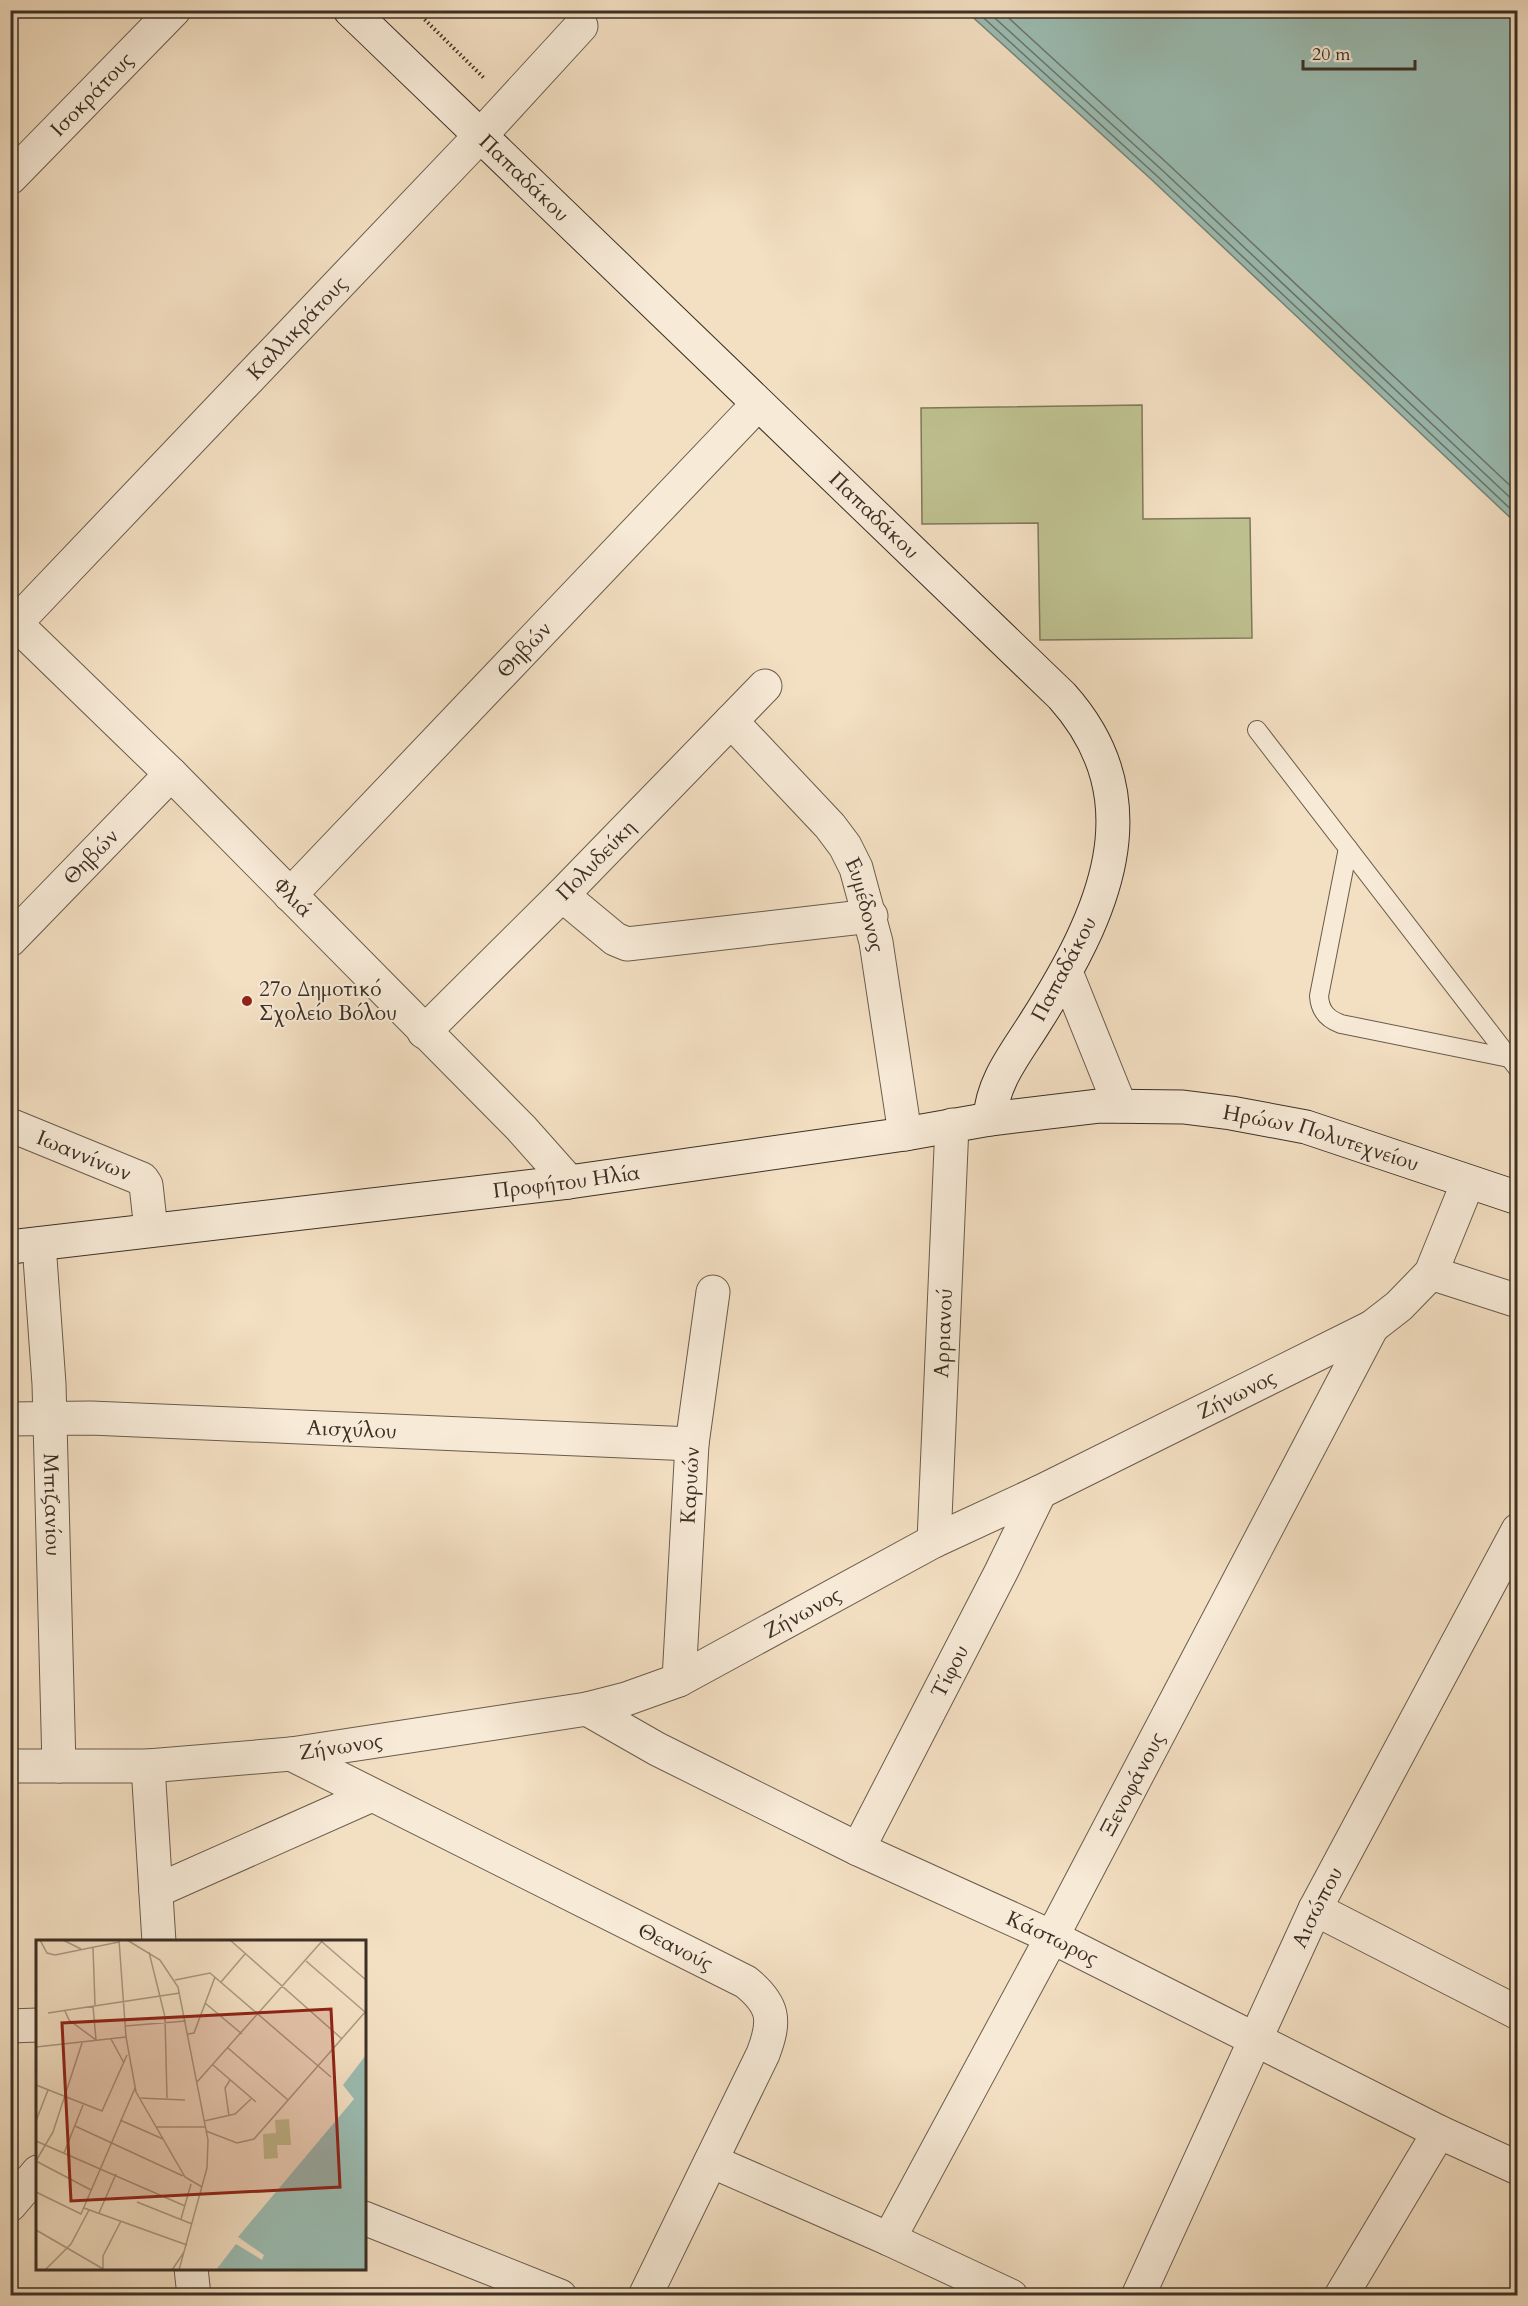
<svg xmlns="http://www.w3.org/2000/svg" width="1528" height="2306" font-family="Cardo,serif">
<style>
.green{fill:#bfc190;stroke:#7e785a;stroke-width:1.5}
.water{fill:#9bbdb3;stroke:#75857a;stroke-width:1.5}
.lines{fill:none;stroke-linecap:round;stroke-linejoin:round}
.shore{stroke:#6c766c;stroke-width:1.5}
.lane-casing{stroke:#6a5c4c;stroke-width:20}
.street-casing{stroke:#6a5c4c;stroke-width:35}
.secondary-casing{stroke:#3c3025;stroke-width:35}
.path{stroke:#3c3025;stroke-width:4;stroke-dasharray:1.5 3;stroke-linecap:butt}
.lane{stroke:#f7ead7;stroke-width:18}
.street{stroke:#f7ead7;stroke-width:33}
.secondary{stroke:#f7ead7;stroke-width:33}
.poi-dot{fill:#8f2418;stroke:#f7ead7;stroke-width:2}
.labels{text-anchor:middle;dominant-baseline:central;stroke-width:4.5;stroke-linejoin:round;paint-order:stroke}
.street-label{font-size:21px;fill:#3c3025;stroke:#f7ead7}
.poi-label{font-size:21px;fill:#3c3025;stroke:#f7ead7;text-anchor:start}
.inset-road{fill:none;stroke:#aa9983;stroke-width:1.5}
.view{fill:#8f2418;fill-opacity:0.15;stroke:#8f2418;stroke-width:3}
.inset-edge{fill:none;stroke:#3c3025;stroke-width:3}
</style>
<rect width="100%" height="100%" fill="#f3dfc2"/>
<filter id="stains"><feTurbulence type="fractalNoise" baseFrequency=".00333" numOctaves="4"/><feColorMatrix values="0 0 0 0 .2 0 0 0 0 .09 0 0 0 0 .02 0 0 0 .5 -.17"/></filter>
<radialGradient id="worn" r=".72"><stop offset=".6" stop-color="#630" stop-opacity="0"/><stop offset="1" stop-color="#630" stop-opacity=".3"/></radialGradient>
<polygon class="green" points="1142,405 1143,519 1250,518 1252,638 1040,640 1038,523 922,524 921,408"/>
<polygon class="water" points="966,11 1517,11 1517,524 1152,180"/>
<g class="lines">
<g class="shore">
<polyline points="975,10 1157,176 1518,516"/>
<polyline points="986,10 1162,170 1518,505"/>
<polyline points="1000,10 1168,164 1518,493"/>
</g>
<defs>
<g id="lane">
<polyline points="1257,730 1518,1069"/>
<path d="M1348,848L1319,996C1320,1011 1327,1019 1341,1024L1509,1058"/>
</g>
<g id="street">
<path id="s1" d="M10,178L174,10"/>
<path id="s2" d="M10,618L171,774L521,1128L569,1182"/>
<path id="s3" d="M10,629L480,136L581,26"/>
<path id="s4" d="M731,721L830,826L845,846L856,868L876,942L905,1134"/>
<path id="s5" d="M290,895L758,404"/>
<polyline points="562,895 615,939 627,944 871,916"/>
<path id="s6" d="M10,940L171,774"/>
<polyline points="1066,972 1120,1106"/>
<path id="s7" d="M424,1032L562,895L765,686"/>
<path id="s8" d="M10,1125L142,1179L146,1185L151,1230"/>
<path id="s9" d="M39,1244L49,1384L59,1766"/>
<polyline points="1431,1273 1518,1301"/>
<path id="s10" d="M10,1419L91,1418L692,1444"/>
<path id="s11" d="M934,1541L952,1125"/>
<path id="s12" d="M679,1680L692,1444L713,1292"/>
<path id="s13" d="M587,1709L657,1749L858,1849L1052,1937L1439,2132L1518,2168"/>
<path id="s14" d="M291,1754L746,1982C774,2005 776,2020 763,2054L645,2296"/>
<path id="s15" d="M10,1766H148L291,1754L587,1709L626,1699L679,1680L934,1541L1040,1492L1372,1327L1399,1306L1431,1273L1468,1182"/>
<polyline points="148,1766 159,1942"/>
<path id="s16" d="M858,1849L1001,1572L1040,1492"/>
<polyline points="156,1891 372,1795"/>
<polyline points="1315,1909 1518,2013"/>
<polyline points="10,2026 38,2025"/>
<polyline points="711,2161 889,2239 1011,2296"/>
<polyline points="10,2205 38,2172"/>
<polyline points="364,2218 560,2296"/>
<path id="s17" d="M889,2239L1052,1937L1372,1327"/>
<polyline points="191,2268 194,2296"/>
<path id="s18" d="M1138,2296L1315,1909L1518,1530"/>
<polyline points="1341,2296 1439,2132"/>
</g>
<g id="secondary">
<path id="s19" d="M350,10L1062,696C1157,802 1102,917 1036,1021C1017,1052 992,1081 990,1119"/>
<path id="s20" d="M10,1247L569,1182L905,1134L990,1119L1099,1106L1183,1107L1231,1113L1306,1127L1518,1198"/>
</g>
</defs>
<use href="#lane" class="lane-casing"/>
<use href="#street" class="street-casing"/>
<use href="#secondary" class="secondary-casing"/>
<polyline class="path" points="415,10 485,79"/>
<use href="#lane" class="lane"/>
<use href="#street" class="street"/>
<use href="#secondary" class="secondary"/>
</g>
<circle class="poi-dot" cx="247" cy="1001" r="6"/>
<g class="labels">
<g class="street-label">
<text stroke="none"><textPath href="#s1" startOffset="117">Ισοκράτους</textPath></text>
<text stroke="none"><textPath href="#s19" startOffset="242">Παπαδάκου</textPath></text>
<text stroke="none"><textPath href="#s3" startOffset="416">Καλλικράτους</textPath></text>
<text stroke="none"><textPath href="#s19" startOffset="728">Παπαδάκου</textPath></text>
<text stroke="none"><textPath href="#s5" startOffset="339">Θηβών</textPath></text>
<text stroke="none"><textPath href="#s6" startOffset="116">Θηβών</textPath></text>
<text stroke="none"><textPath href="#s7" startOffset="243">Πολυδεύκη</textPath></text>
<text stroke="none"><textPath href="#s2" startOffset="398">Φλιά</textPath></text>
<text stroke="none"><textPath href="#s4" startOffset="232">Ευμέδονος</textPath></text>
<text transform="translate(1064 969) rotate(-62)">Παπαδάκου</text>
<text stroke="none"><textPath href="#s20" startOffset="1324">Ηρώων Πολυτεχνείου</textPath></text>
<text stroke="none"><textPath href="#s8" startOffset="80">Ιωαννίνων</textPath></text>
<text stroke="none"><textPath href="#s20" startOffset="560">Προφήτου Ηλία</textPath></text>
<text stroke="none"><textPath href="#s11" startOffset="208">Αρριανού</textPath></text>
<text stroke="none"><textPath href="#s15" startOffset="1304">Ζήνωνος</textPath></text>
<text stroke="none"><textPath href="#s10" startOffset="342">Αισχύλου</textPath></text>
<text stroke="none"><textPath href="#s12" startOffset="195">Καρυών</textPath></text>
<text stroke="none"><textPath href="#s9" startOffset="261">Μπιζανίου</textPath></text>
<text stroke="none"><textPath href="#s15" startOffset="818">Ζήνωνος</textPath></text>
<text stroke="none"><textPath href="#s16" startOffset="200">Τίφου</textPath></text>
<text stroke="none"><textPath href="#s15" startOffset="332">Ζήνωνος</textPath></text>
<text stroke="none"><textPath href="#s17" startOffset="516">Ξενοφάνους</textPath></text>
<text stroke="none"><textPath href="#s18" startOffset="428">Αισώπου</textPath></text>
<text stroke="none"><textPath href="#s13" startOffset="519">Κάστωρος</textPath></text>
<text stroke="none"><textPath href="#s14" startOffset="430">Θεανούς</textPath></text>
</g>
<g class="poi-label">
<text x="259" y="989">27ο Δημοτικό<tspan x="259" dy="24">Σχολείο Βόλου</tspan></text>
</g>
</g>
<g transform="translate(36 1940)">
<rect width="330" height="330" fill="#f3dfc2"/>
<path d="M253,179L255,205H241L242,218L228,219L227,194L240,193L239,180Z" fill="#bfc190"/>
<path d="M330,115V330H180L200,304L226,320L228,315L202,297L318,159L307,145Z" fill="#9bbdb3"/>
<path class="inset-road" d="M4,0L11,13L19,15L83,2M27,0L45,9M83,0L90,97L100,152L149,237L166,247M91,0L124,20L142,47L172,200L171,228L143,330M194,0L306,99M285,1L330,40M57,8L59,65M113,12L129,77L131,158M270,21L329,72M139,40L174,33L295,137M185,42L209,14M169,63L206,94M57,66L60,100M29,71L33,80L60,100M12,73L144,53M89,86L150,81M152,94L158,93L179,37M75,99L88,123M0,107L90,97M192,108L252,160M177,125L220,162M161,142L287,0M0,145L66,171L91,115M103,158L149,160M193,176L189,148L194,140M84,180L127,199M0,181L12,150M168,181L199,174L215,159M39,186L147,236M121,187H169M170,191L201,203L218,199L330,71M0,201L149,266M28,213L47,165M0,221L17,192L46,103M0,221L55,250M0,252L45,274L99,148M101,262L156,284M48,268L151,305M63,273L80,234M145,279L155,244M0,290L69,330M67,329V316L85,281M9,330L35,304L53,270M136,330L148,312"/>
<path class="view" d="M295,69L304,247L35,261L26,83Z"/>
<rect width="330" height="330" class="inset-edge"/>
</g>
<rect width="1528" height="2306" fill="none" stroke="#f3dfc2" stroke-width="36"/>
<rect x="12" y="12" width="1504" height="2282" fill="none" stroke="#3c3025" stroke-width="3"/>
<rect x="18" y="18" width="1492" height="2270" fill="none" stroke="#3c3025" stroke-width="1.5"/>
<path d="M1303 60v9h112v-9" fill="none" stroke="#3c3025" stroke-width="3"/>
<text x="1312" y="60" font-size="18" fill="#3c3025" stroke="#f7ead7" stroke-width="4.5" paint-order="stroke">20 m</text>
<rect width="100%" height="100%" filter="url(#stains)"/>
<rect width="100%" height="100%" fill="url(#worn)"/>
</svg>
